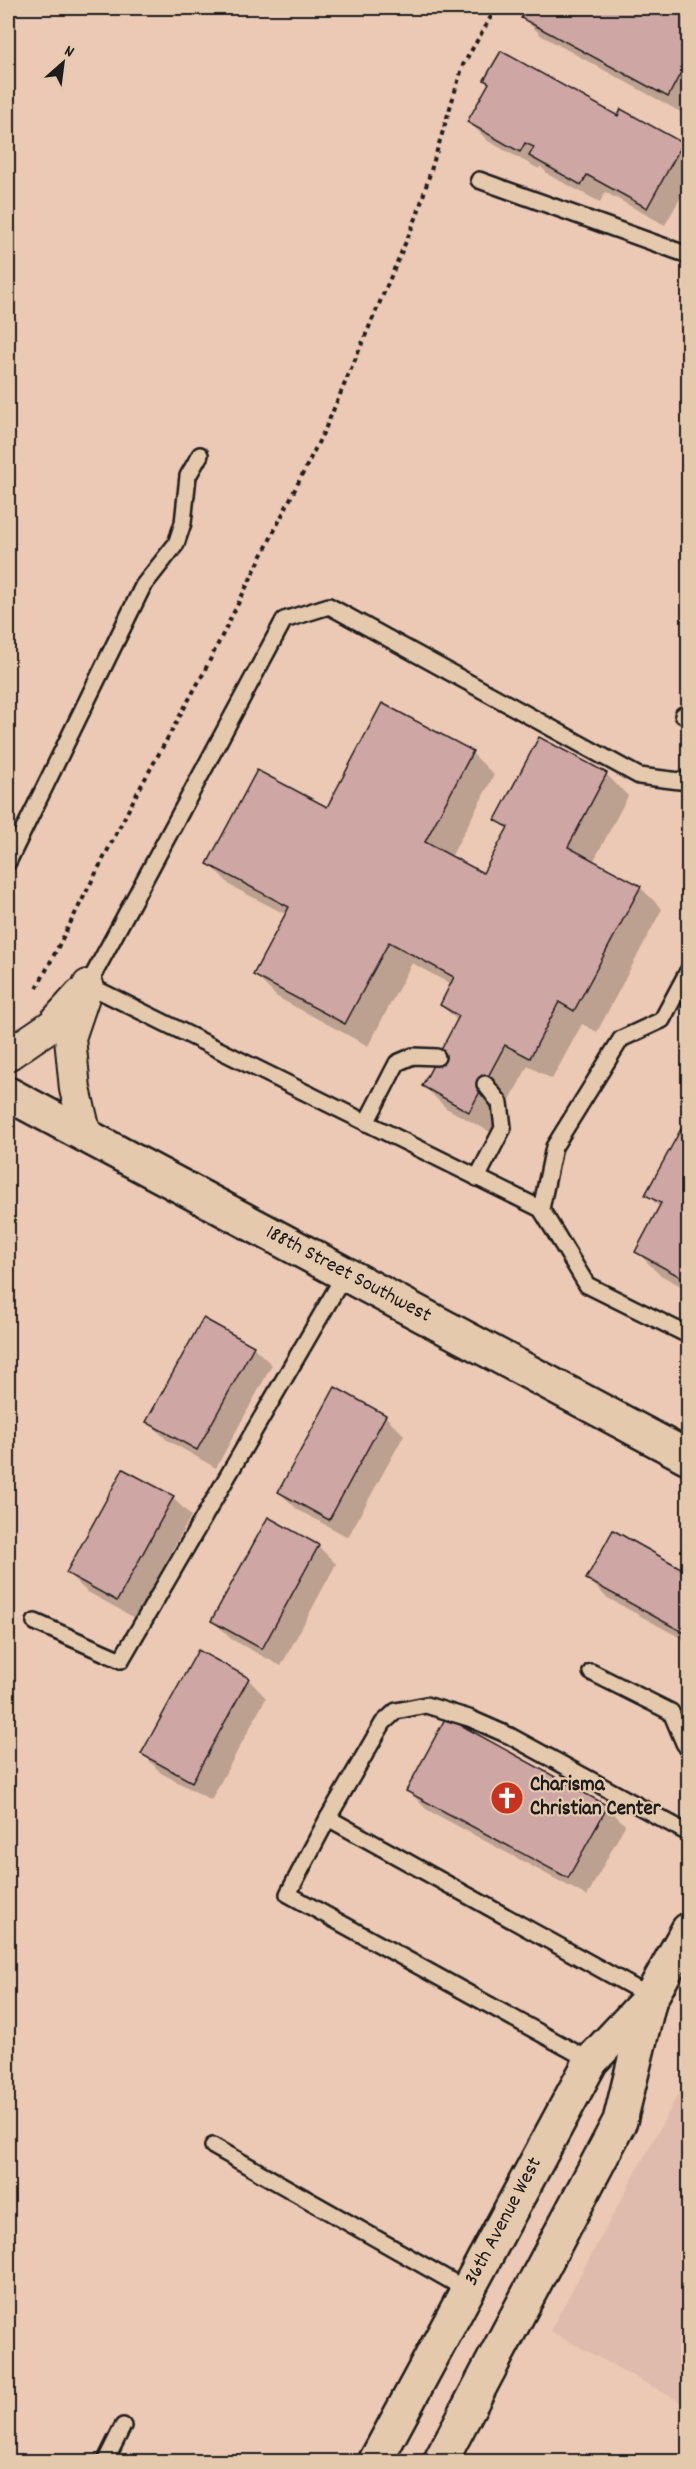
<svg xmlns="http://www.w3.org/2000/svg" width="696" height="2469" font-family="Dekko,sans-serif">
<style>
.built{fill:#debbac}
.shadow{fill:#0003}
.building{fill:#cea6a4;stroke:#1c1c1c;stroke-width:1.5}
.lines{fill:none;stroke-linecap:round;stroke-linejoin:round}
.service-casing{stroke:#1c1c1c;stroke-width:20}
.minor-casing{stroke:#1c1c1c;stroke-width:34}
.tertiary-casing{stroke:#1c1c1c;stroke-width:38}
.secondary-casing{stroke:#1c1c1c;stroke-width:38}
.path{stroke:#1c1c1c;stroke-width:4;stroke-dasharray:4.5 4.5;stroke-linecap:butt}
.service{stroke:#e5c9ac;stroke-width:15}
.minor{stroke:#e5c9ac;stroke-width:30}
.tertiary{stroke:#e5c9ac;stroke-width:33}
.secondary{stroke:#e5c9ac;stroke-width:33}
.labels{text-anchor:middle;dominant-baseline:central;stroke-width:4.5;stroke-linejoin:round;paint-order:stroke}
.street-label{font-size:21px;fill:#1c1c1c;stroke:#e5c9ac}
.poi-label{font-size:21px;font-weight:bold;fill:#1c1c1c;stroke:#e5c9ac;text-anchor:start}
</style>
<rect width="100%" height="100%" fill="#ebc9b4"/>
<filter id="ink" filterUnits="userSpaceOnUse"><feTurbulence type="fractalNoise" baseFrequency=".0167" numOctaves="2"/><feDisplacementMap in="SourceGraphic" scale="12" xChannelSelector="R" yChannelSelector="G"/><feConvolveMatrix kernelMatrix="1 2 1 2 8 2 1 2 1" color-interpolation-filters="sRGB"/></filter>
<g filter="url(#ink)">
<polygon class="built" points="688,2076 688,2406 550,2331"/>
<g class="shadow">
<polygon points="529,8 681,8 688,12 688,111 686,115 542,36 523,18"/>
<polygon points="618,118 682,144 688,151 688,184 665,225 605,192 600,202 549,175 540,166 539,169 488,141 469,122"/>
<polygon points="472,753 494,775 451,857 484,875 508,830 497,819 606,774 628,796 593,862 640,887 662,909 597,1032 582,1024 552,1079 528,1066 492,1133 446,1108 424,1086 458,1021 441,1005 452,985 412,963 368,1046 277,997 255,975 287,915 231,886 209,863 327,809"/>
<polygon points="682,1131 688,1134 688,1290 659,1274 637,1252 661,1208 647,1195"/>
<polygon points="253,1347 272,1365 216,1468 167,1440 148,1422"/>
<polygon points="385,1416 404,1435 348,1537 298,1510 279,1492"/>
<polygon points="173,1498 191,1516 135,1618 86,1591 67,1573"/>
<polygon points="613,1532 688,1573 688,1642 606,1597 588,1579"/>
<polygon points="318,1546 336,1564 281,1666 231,1639 213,1621"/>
<polygon points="248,1679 266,1698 211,1800 161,1773 143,1754"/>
<polygon points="408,1790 607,1807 625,1825 587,1896 426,1809"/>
</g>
<g class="building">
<polygon points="527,8 684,8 688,10 688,78 680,74 668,97 521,18"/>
<polygon points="501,51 618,116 621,109 683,143 647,208 587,175 581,185 529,156 534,147 525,143 520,152 467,122 489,83 484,80"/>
<polygon points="382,703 473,751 425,842 483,873 508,827 495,820 539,737 607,773 568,847 641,886 574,1011 559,1002 530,1058 505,1045 469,1112 422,1086 459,1016 440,1005 454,977 389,942 345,1024 253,975 289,907 207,864 257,770 327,807"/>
<polygon points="681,1129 688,1133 688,1281 635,1252 661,1203 645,1195"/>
<polygon points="203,1318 254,1346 197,1450 146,1422"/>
<polygon points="335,1387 386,1415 329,1520 278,1492"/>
<polygon points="123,1469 174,1496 117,1601 66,1573"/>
<polygon points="268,1517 319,1545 262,1649 211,1621"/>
<polygon points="613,1530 688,1572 688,1635 586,1579"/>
<polygon points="198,1650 249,1678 192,1782 141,1754"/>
<polygon points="446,1717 608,1806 568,1878 406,1791"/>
</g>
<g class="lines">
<defs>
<g id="service">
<polyline points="479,180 688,255"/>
<polyline points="683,715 688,715"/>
<polyline points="8,862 143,586 176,544 183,523 188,476 200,455"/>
<polyline points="688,971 662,1020 621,1039 554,1147 541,1209 587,1285 688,1335"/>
<polyline points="366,1123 397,1063 413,1056 437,1057"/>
<polyline points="477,1178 503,1128 500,1103 485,1084"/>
<polyline points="541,1209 88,985 284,620 329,606 639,776 688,782"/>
<polyline points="35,1622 121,1660 345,1274"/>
<polyline points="591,1672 671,1712 684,1743 688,1749"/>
<polyline points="328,1818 383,1723 396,1711 426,1705 469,1718 510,1736 688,1833"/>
<polyline points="591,2061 288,1894 328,1818 651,1997"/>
<polyline points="213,2146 467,2290"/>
<polyline points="105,2462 123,2426"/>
</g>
<g id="minor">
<polyline points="8,1055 52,1025 80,994"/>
<polyline points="86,1135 75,1089 70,1038 88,985"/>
</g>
<polyline id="tertiary" points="8,1094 688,1457"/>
<g id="secondary">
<polyline points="375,2462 591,2061 651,1997 688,1930"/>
<polyline points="440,2462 620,2121 650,1998"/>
</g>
</defs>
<use href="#service" class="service-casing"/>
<use href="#minor" class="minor-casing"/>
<use href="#tertiary" class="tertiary-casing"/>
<use href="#secondary" class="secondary-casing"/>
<polyline class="path" points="37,988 135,797 203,674 326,427 417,216 463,65 496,8"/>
<use href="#service" class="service"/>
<use href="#minor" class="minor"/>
<use href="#tertiary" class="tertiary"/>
<use href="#secondary" class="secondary"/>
</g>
</g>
<defs>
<symbol id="church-disc" viewBox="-11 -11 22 22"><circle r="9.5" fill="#c8321e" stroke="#e5c9ac"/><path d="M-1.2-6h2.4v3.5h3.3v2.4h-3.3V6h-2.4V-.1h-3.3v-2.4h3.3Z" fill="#fff"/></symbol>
</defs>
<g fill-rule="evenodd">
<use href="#church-disc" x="488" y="1779" width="38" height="38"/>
</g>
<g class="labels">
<g class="street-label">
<text transform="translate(348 1275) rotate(28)">188th Street Southwest</text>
<text transform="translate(504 2222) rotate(-62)">36th Avenue West</text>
</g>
<g class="poi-label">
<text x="530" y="1786">Charisma<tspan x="530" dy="24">Christian Center</tspan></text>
</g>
</g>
<rect width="696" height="2469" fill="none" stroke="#e5c9ac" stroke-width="30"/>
<rect x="15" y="15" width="666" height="2439" fill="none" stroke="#1c1c1c" stroke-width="2" filter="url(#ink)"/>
<g transform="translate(63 63) rotate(28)" stroke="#e5c9ac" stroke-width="4.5" paint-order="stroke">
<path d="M0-4.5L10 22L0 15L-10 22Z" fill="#1c1c1c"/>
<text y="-9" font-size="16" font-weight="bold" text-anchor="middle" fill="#1c1c1c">N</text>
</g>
</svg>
